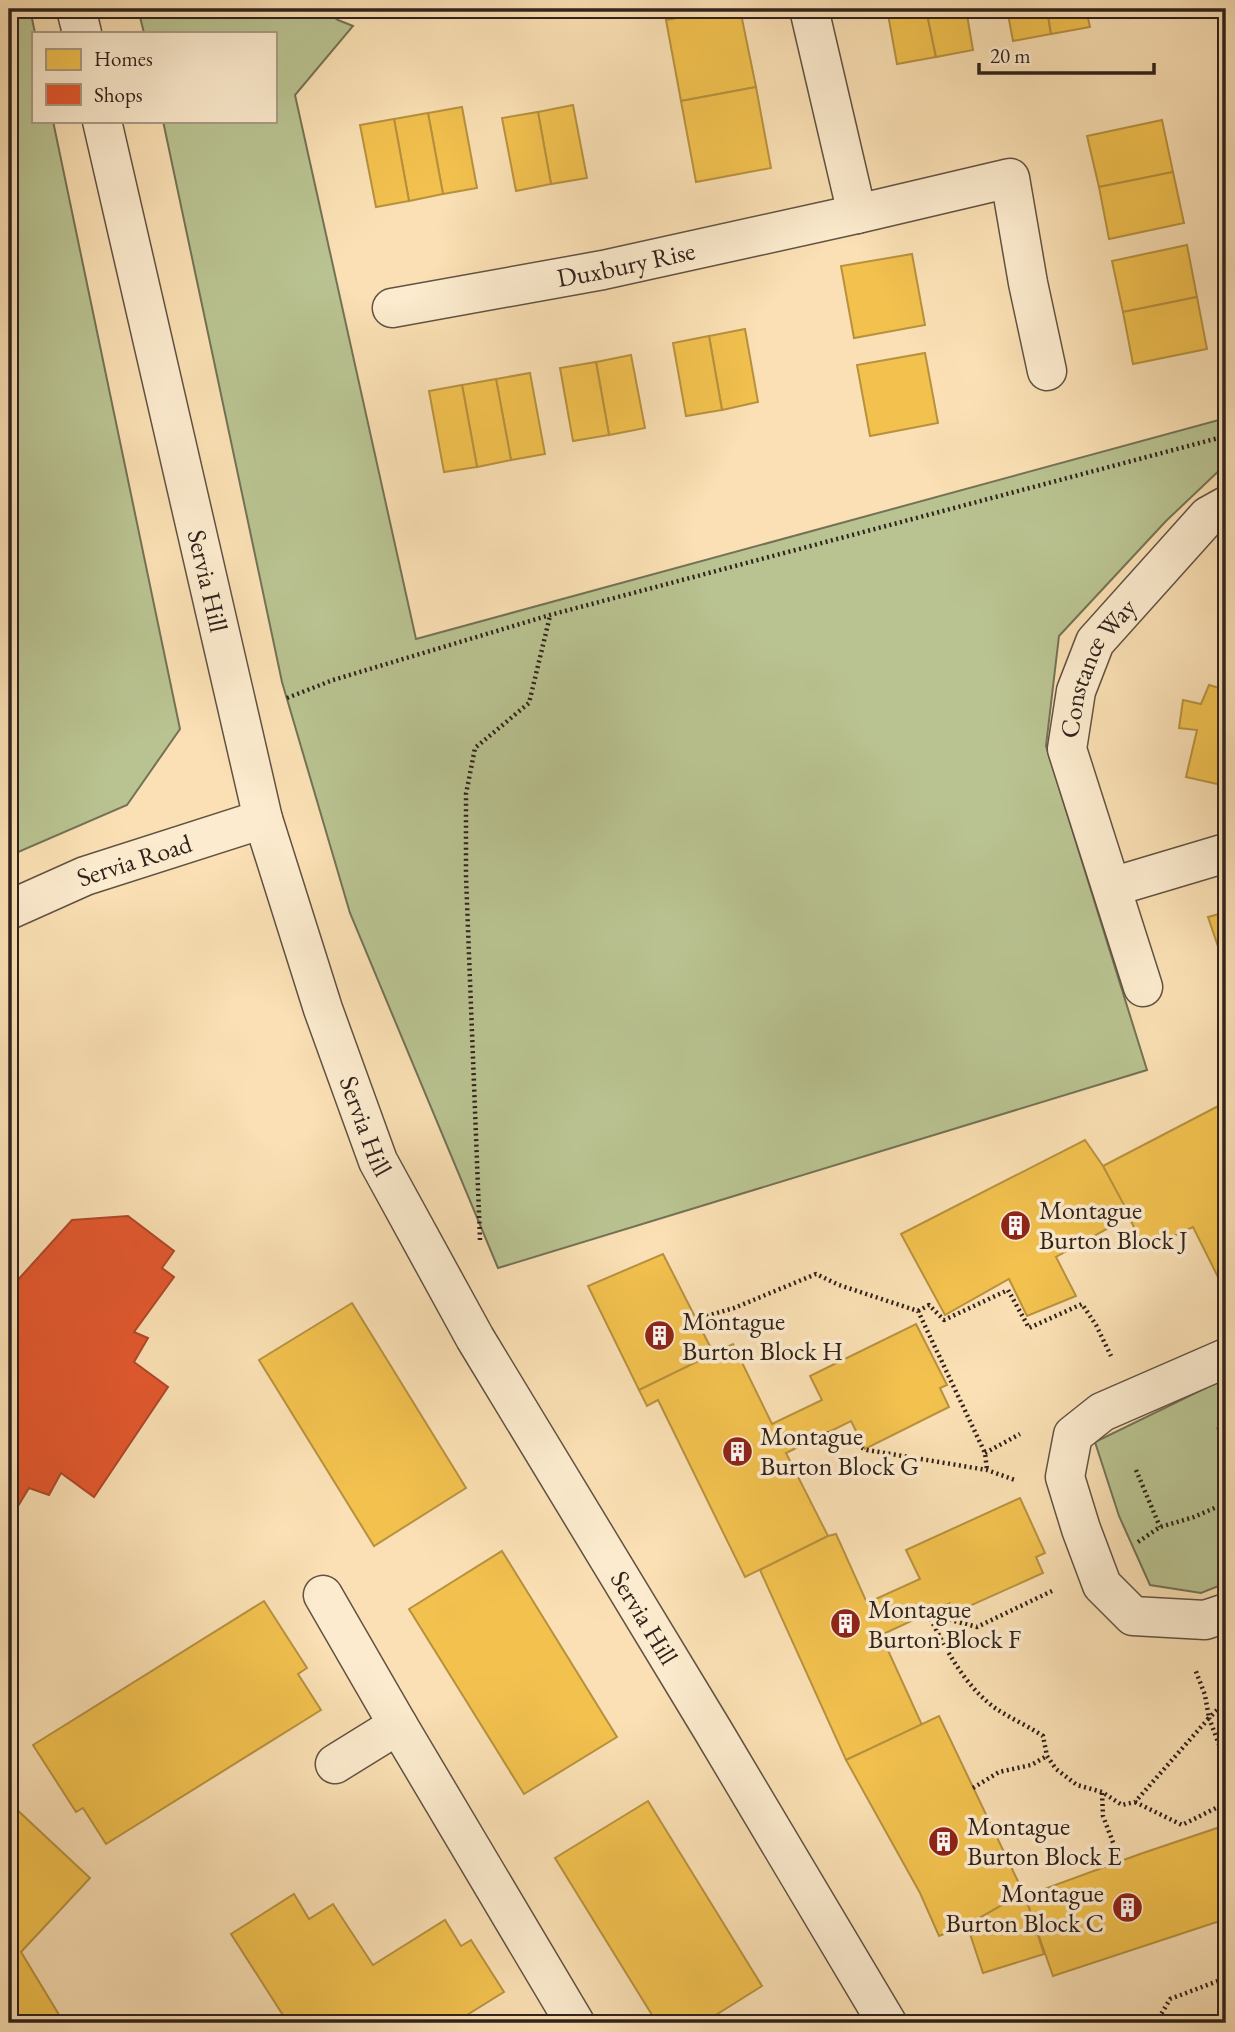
<svg xmlns="http://www.w3.org/2000/svg" width="1235" height="2032" font-family="'EB Garamond',serif">
<style>
.green{fill:#b9c391;stroke:#747256;stroke-width:2}
.homes{fill:#f2c14e;stroke:#b8913f;stroke-width:2}
.shops{fill:#e4572e;stroke:#ae4729;stroke-width:2}
.lines{fill:none;stroke-linecap:round;stroke-linejoin:round}
.minor-casing{stroke:#625242;stroke-width:41}
.path{stroke:#30221c;stroke-width:4.5;stroke-dasharray:2 3.5;stroke-linecap:butt}
.minor{stroke:#fcebce;stroke-width:38}
.labels{text-anchor:middle;dominant-baseline:central;stroke-width:7;stroke-linejoin:round;paint-order:stroke}
.street-label{font-size:26px;fill:#30221c;stroke:#fcebce}
.poi-label{font-size:26px;fill:#30221c;stroke:#fcebce;text-anchor:start}
</style>
<rect width="100%" height="100%" fill="#fae0b4"/>
<filter id="stains"><feTurbulence type="fractalNoise" baseFrequency=".00286" numOctaves="4"/><feColorMatrix values="0 0 0 0 .2 0 0 0 0 .09 0 0 0 0 .02 0 0 0 .5 -.17"/></filter>
<radialGradient id="worn" r=".72"><stop offset=".6" stop-color="#630" stop-opacity="0"/><stop offset="1" stop-color="#630" stop-opacity=".3"/></radialGradient>
<g class="green">
<polygon points="9,9 30,9 35,33 33,33 33,121 53,121 180,729 127,805 9,856"/>
<polygon points="138,9 322,9 338,20 353,26 295,95 416,639 1226,418 1226,464 1166,521 1059,636 1046,746 1147,1070 498,1268 350,913 282,682 163,121 275,121 275,33 144,33"/>
<polygon points="1226,1378 1226,1583 1201,1593 1150,1585 1119,1516 1095,1442"/>
</g>
<g class="homes">
<polygon points="725,9 740,9 756,87 681,101 666,20"/>
<polygon points="887,9 926,9 936,57 897,64"/>
<polygon points="926,9 966,9 973,50 936,57"/>
<polygon points="1007,9 1047,9 1051,34 1013,41"/>
<polygon points="1047,9 1086,9 1090,27 1051,34"/>
<polygon points="1128,9 1166,9 1167,11 1129,18"/>
<polygon points="756,87 771,168 696,182 681,101"/>
<polygon points="573,105 587,178 551,184 538,112"/>
<polygon points="462,107 477,188 443,194 428,113"/>
<polygon points="538,112 551,184 516,191 502,118"/>
<polygon points="428,113 443,194 409,201 394,119"/>
<polygon points="394,119 409,201 376,207 360,125"/>
<polygon points="1162,120 1173,172 1099,187 1087,136"/>
<polygon points="1173,172 1184,223 1109,239 1099,187"/>
<polygon points="1187,245 1197,297 1123,312 1112,261"/>
<polygon points="912,254 925,325 854,338 841,266"/>
<polygon points="1197,297 1207,349 1133,364 1123,312"/>
<polygon points="745,329 758,402 722,410 709,336"/>
<polygon points="709,336 722,410 686,416 673,343"/>
<polygon points="925,353 938,423 870,436 857,365"/>
<polygon points="631,355 645,428 609,435 596,362"/>
<polygon points="596,362 609,435 573,441 560,368"/>
<polygon points="530,373 545,454 511,460 496,379"/>
<polygon points="496,379 511,460 477,467 462,385"/>
<polygon points="462,385 477,467 444,472 429,391"/>
<polygon points="1209,685 1226,690 1226,786 1186,777 1197,730 1179,728 1183,700 1201,704"/>
<polygon points="1226,889 1226,970 1208,917 1223,913 1218,891"/>
<polygon points="1226,1102 1226,1293 1193,1227 1145,1249 1103,1166"/>
<polygon points="1085,1140 1103,1166 1130,1216 1056,1257 1076,1296 1027,1316 1009,1279 945,1315 901,1234"/>
<polygon points="663,1254 714,1354 639,1390 588,1286"/>
<polygon points="352,1303 466,1488 374,1546 259,1360"/>
<polygon points="916,1324 947,1385 940,1388 949,1407 865,1449 851,1421 786,1453 828,1536 745,1577 658,1400 647,1406 639,1390 733,1344 772,1424 822,1400 810,1376"/>
<polygon points="1226,1424 1226,1452 1217,1428"/>
<polygon points="1020,1498 1045,1553 1036,1557 1043,1573 954,1613 950,1603 881,1635 922,1725 846,1760 760,1570 828,1536 836,1534 867,1603 920,1579 906,1550"/>
<polygon points="502,1551 617,1737 524,1794 409,1609"/>
<polygon points="264,1601 307,1668 298,1674 321,1710 106,1844 83,1808 76,1812 33,1745"/>
<polygon points="939,1716 1025,1896 1006,1903 967,1925 939,1936 920,1893 846,1760"/>
<polygon points="648,1801 762,1986 703,2023 657,2023 555,1858"/>
<polygon points="13,1806 90,1878 21,1952 64,2023 9,2023 9,1811"/>
<polygon points="1226,1825 1226,1919 1053,1976 1025,1896 1140,1854"/>
<polygon points="294,1894 309,1919 333,1904 373,1965 445,1920 461,1946 471,1940 504,1992 454,2023 288,2023 231,1934"/>
<polygon points="1025,1896 1044,1954 983,1973 967,1925 1006,1903"/>
</g>
<polygon class="shops" points="128,1216 174,1251 162,1268 174,1277 134,1332 148,1338 134,1362 168,1387 94,1497 61,1473 49,1495 29,1488 9,1521 9,1302 15,1294 16,1282 72,1220"/>
<g class="lines">
<defs>
<g id="minor">
<polyline points="76,9 82,33"/>
<path id="s1" d="M102,121L263,819L323,1009L378,1161L475,1338L712,1729L887,2023"/>
<polyline points="857,214 1010,178 1028,283 1047,371"/>
<path id="s2" d="M392,308L603,270L857,214L809,9"/>
<polyline points="1112,887 1226,853"/>
<path id="s3" d="M9,910L85,876L263,819"/>
<path id="s4" d="M1143,987L1067,749L1076,691L1095,642L1208,516L1226,506"/>
<polyline points="1226,1358 1102,1412 1073,1435 1065,1477 1081,1529 1102,1585 1133,1616 1205,1620 1226,1613"/>
<polyline points="323,1595 398,1725 575,2023"/>
<polyline points="335,1764 398,1725"/>
</g>
</defs>
<use href="#minor" class="minor-casing"/>
<g class="path">
<polyline points="353,9 386,14 436,9"/>
<polyline points="287,698 333,680 550,615 1226,436"/>
<polyline points="480,1240 466,877 466,794 475,748 529,703 550,616"/>
<polyline points="918,1311 929,1305 944,1320 1008,1290 1029,1328 1082,1304 1096,1325 1111,1356"/>
<polyline points="696,1319 734,1308 816,1274 839,1285 918,1311 985,1453 987,1470"/>
<polyline points="826,1433 867,1450 987,1470 1015,1480"/>
<polyline points="985,1453 1020,1434"/>
<polyline points="1136,1470 1160,1527"/>
<polyline points="1138,1542 1160,1527 1194,1517 1226,1503"/>
<path d="M928,1614C946,1649 963,1684 995,1708C1010,1718 1028,1726 1043,1736L1047,1756L1056,1769L1077,1785L1102,1792L1122,1805L1135,1802L1209,1718L1205,1695L1195,1669"/>
<polyline points="928,1614 977,1627 1052,1591"/>
<polyline points="1226,1704 1220,1707 1209,1718 1226,1763"/>
<polyline points="973,1788 999,1772 1031,1765 1047,1756"/>
<polyline points="1102,1793 1103,1816 1120,1861"/>
<polyline points="1135,1802 1182,1825 1226,1803"/>
<polyline points="1156,2023 1170,1999 1226,1978"/>
</g>
<use href="#minor" class="minor"/>
</g>
<defs>
<symbol id="building-disc" viewBox="-11 -11 22 22"><circle r="9.5" fill="#8f2418" stroke="#fcebce"/><path d="M-4-6H4V6H1V3H-1V6H-4ZM-2.5-4.3h1.7v1.8h-1.7ZM.8-4.3h1.7v1.8H.8ZM-2.5-1h1.7V.8h-1.7ZM.8-1h1.7V.8H.8Z" fill="#fff"/></symbol>
</defs>
<g fill-rule="evenodd">
<use href="#building-disc" x="998" y="1208" width="35" height="35"/>
<use href="#building-disc" x="642" y="1318" width="35" height="35"/>
<use href="#building-disc" x="720" y="1434" width="35" height="35"/>
<use href="#building-disc" x="828" y="1606" width="35" height="35"/>
<use href="#building-disc" x="926" y="1824" width="35" height="35"/>
<use href="#building-disc" x="1110" y="1890" width="35" height="35"/>
</g>
<g class="labels">
<g class="street-label">
<text stroke="none"><textPath href="#s2" startOffset="238">Duxbury Rise</textPath></text>
<text stroke="none"><textPath href="#s1" startOffset="472">Servia Hill</textPath></text>
<text stroke="none"><textPath href="#s4" startOffset="338">Constance Way</textPath></text>
<text stroke="none"><textPath href="#s3" startOffset="135">Servia Road</textPath></text>
<text stroke="none"><textPath href="#s1" startOffset="1040">Servia Hill</textPath></text>
<text stroke="none"><textPath href="#s1" startOffset="1606">Servia Hill</textPath></text>
</g>
<g class="poi-label">
<text x="1039" y="1210">Montague<tspan x="1039" dy="30">Burton Block J</tspan></text>
<text x="682" y="1321">Montague<tspan x="682" dy="30">Burton Block H</tspan></text>
<text x="760" y="1436">Montague<tspan x="760" dy="30">Burton Block G</tspan></text>
<text x="868" y="1609">Montague<tspan x="868" dy="30">Burton Block F</tspan></text>
<text x="967" y="1826">Montague<tspan x="967" dy="30">Burton Block E</tspan></text>
<text x="1104" y="1893" text-anchor="end">Montague<tspan x="1104" dy="30">Burton Block C</tspan></text>
</g>
</g>
<rect width="1235" height="2032" fill="none" stroke="#fae0b4" stroke-width="35"/>
<rect x="10" y="10" width="1214" height="2011" fill="none" stroke="#30221c" stroke-width="3.5"/>
<rect x="18" y="18" width="1200" height="1997" fill="none" stroke="#30221c" stroke-width="2"/>
<rect x="32" y="32" width="245" height="91" fill="#fcebce" stroke="#aa9b87" stroke-width="2"/>
<rect x="46" y="49" width="35" height="21" fill="#f2c14e" stroke="#aa9b87" stroke-width="2"/>
<text x="94" y="66" font-size="21" fill="#30221c">Homes</text>
<rect x="46" y="84" width="35" height="21" fill="#e4572e" stroke="#aa9b87" stroke-width="2"/>
<text x="94" y="102" font-size="21" fill="#30221c">Shops</text>
<path d="M979 63v10h175v-10" fill="none" stroke="#30221c" stroke-width="3.5"/>
<text x="990" y="63" font-size="21" fill="#30221c" stroke="#fcebce" stroke-width="5" paint-order="stroke">20 m</text>
<rect width="100%" height="100%" filter="url(#stains)"/>
<rect width="100%" height="100%" fill="url(#worn)"/>
</svg>
